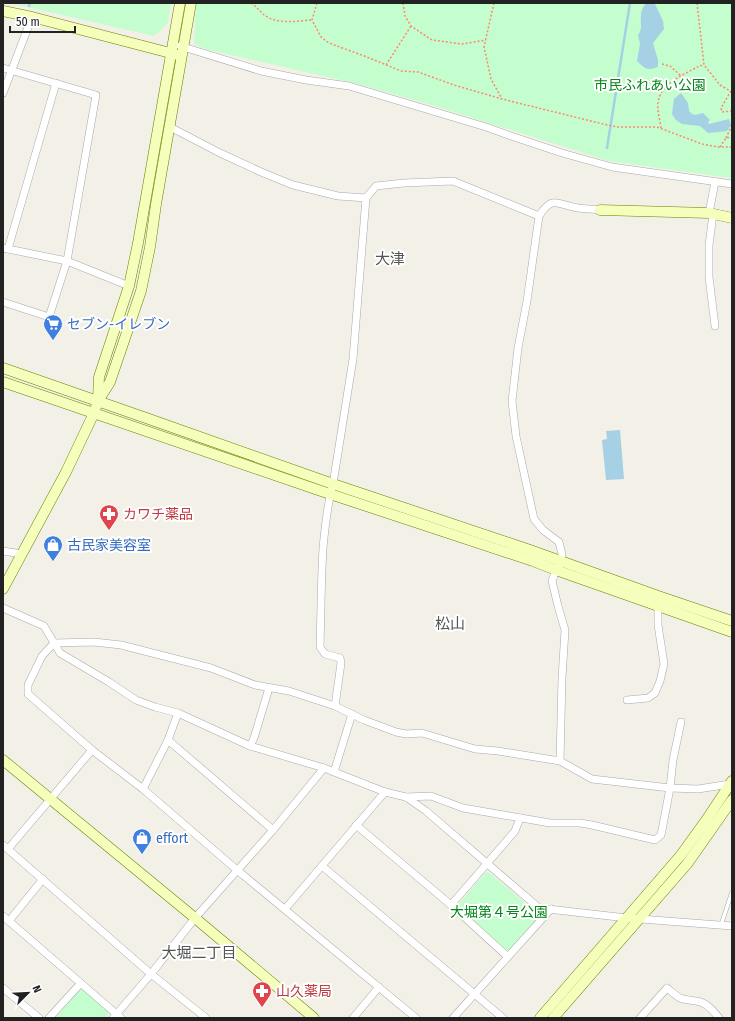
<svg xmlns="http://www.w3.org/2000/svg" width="735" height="1021" font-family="'Fira Sans Condensed','Noto Sans JP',sans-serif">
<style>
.park{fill:#c4fdce}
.water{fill:#a6d0e3}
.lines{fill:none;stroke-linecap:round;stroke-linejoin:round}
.stream{stroke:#a6d0e3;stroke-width:2.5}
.lane-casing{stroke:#a9a9a9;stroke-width:4.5}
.street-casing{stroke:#a9a9a9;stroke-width:8}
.secondary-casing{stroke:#698200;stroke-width:11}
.path{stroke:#ff886d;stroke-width:1.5;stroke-dasharray:2 2;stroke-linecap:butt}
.lane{stroke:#fff;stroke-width:3.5}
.street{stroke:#fff;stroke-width:7}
.secondary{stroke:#f5febb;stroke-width:10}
.labels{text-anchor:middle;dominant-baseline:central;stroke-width:4;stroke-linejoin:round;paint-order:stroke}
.park-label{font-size:14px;fill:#05861a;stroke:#fff}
.shop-label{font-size:14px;fill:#366cbe;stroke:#fff;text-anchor:start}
.health-label{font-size:14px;fill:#be3a42;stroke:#fff;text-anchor:start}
.neighbourhood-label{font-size:15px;fill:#555;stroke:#fff}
</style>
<rect width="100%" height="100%" fill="#f3f0e8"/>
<g class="park">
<polygon points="10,3 171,3 168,23 154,36"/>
<polygon points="196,3 732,3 732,178 717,176 609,161 432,105 358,84 205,49 194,44"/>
<polygon points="488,872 536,912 538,917 510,950 505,950 458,908 458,905 485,873"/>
<polygon points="83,989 108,1010 108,1014 105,1018 55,1018 79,990"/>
</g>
<g class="water">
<path d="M646,3L655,4L663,21L664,29L653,43L658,60V67C647,71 645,69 637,61L640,44L638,35C643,29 640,22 641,15C641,11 643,7 646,3Z"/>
<polygon points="681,93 688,103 689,111 692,114 695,115 703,113 710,120 708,122 709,124 729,119 731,125 727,131 708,133 700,126 682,124 676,120 672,114 674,99"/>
<polygon points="620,430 624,479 606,480 602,440 607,439 606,431"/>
</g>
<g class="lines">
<g class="stream">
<polyline points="29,6 30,3"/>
<polyline points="607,148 630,3"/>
</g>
<defs>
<polyline id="lane" points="721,925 732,892"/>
<g id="street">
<polyline points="180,46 261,71 306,80 349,86 486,127 511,136 562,153 612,167 732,184"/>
<polyline points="3,68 96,95 67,261 49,317 3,302"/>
<polyline points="3,93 32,17"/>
<polyline points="170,127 220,153 261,172 293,185 338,196 366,198"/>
<polyline points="709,213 715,182"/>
<polyline points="713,214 709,245 709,277 715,326"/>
<polyline points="3,248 67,261 129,286"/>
<polyline points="8,249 56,83"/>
<polyline points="3,551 22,554"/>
<polyline points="3,608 44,626 60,653 109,682 136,700 155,707 178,713 250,746 324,768 385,792 406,797 426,811 539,908 627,918 732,926"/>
<polyline points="627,700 648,698 655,693 660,681 664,664 658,625 658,607"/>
<path d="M335,706L341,663L340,658L325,654L320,647C321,614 321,581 323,548C325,527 327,505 333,484L353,359L366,198L376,186L404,183L453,181L539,216"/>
<polyline points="168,740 273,830"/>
<polyline points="250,746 254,738 269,688"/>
<path d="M560,761L562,678L565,630L558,606L552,581L556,570L561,562L562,554L559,542L543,530L534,519L516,436L512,401L518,348L527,301L539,216C553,194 557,205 578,208C585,209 593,209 600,210"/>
<polyline points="334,772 352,714"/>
<polyline points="143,789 168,740 178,713"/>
<polyline points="406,797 431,796 463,808 550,823 580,823 592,825 655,840 661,835 663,825 670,788 673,760 681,722"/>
<polyline points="356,825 451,905 508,957"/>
<polyline points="3,845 151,974 206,1018"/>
<polyline points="8,849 92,750"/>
<polyline points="322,866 503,1018"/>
<polyline points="451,905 515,831 520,818"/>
<polyline points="285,909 385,792"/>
<polyline points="3,916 121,1018"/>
<polyline points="9,921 43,879"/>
<polyline points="3,988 39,1018"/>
<polyline points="49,1018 80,984"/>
<polyline points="113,1018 151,974 195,918 273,830 324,768"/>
<polyline points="353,1018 379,987"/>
<polyline points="416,1018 237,870 143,789 92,750 28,694 28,685 42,656 54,643 94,642 121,645 211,668 255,685 289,691 335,706 364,720 396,732 406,734 422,733 475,749 498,751 560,761 592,779 670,788 698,789 730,784 732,784"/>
<polyline points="453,1018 551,909"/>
<path d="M640,1018L667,988C671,991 675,995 680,998C685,1000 690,1000 696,1001C706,1002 713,1010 719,1018"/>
</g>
<g id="secondary">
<polyline points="3,11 32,17 178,55"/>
<polyline points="600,210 709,213 732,218"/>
<polyline points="3,368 149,419 333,484 530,550 658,596 732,621"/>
<polyline points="3,382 330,494 533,561 556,570 732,632"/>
<polyline points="98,399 99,377 129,286 138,243 180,3"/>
<polyline points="3,589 66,472 94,413 98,401 110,382 141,291 150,247 156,204 191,3"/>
<polyline points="3,760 195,918 314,1018"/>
<polyline points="540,1018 681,855 707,819 732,781"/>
<polyline points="553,1018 687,864 732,800"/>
</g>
</defs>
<use href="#lane" class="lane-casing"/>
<use href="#street" class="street-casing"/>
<use href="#secondary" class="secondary-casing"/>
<g class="path">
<path d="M251,3C256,6 259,10 263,14C276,25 296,21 312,20"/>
<polyline points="317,3 312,20 321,37 329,43 367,57 401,71 418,72 454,85 502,99 603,124 617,127 657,127 702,144 718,147 732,147"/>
<polyline points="403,3 405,16 411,26 432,40 462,44 486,40"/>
<polyline points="494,3 484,47 491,79 502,99"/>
<polyline points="697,3 704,65 720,85 732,92"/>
<polyline points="662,64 670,66 681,76"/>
<polyline points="386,65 411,26"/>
<polyline points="731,91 721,108 722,112 732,111"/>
<path d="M661,128C660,120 657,110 658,103C660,83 684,75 699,66L704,65"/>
<polyline points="726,138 732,125"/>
<polyline points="720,147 726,138 732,137"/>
</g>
<use href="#lane" class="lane"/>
<use href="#street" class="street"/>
<use href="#secondary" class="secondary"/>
</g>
<defs>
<symbol id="supermarket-pin" viewBox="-11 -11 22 30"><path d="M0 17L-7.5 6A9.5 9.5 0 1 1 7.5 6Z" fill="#3f7fe0" stroke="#fff"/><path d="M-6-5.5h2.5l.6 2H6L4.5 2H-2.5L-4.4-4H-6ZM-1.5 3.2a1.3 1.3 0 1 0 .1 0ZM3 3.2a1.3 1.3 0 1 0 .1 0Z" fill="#fff"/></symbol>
<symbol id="pharmacy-pin" viewBox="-11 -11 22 30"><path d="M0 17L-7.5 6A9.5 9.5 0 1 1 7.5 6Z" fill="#e0444e" stroke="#fff"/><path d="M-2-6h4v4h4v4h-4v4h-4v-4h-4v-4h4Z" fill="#fff"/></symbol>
<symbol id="shop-pin" viewBox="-11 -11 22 30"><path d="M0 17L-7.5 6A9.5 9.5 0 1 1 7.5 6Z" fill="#3f7fe0" stroke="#fff"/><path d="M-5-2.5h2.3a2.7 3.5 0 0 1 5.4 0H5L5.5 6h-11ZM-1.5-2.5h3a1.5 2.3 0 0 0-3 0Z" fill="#fff"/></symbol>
</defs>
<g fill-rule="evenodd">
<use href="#supermarket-pin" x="42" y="313" width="22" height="30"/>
<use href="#pharmacy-pin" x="98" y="503" width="22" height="30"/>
<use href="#shop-pin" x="42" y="534" width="22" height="30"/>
<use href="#shop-pin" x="131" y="827" width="22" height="30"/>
<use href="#pharmacy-pin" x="251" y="980" width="22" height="30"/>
</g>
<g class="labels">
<g class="park-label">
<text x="650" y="85">市民ふれあい公園</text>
<text x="499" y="912">大堀第４号公園</text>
</g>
<g class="shop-label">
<text x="67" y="324">セブン-イレブン</text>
<text x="67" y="545">古民家美容室</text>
<text x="156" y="838">effort</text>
</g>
<g class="health-label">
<text x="123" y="514">カワチ薬品</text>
<text x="276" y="991">山久薬局</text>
</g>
<g class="neighbourhood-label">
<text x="390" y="259">大津</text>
<text x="450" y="624">松山</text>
<text x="199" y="953">大堀二丁目</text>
</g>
</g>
<rect width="735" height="1021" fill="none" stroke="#222222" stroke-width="8"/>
<g transform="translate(28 993) rotate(66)" stroke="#ffffff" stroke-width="3" paint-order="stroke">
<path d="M0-3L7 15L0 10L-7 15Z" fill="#222222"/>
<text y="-6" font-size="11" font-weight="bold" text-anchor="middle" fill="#222222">N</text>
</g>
<path d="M10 26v6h65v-6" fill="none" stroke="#222222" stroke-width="2"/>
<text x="16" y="26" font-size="12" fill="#222222" stroke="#ffffff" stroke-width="3" paint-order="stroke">50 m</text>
</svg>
